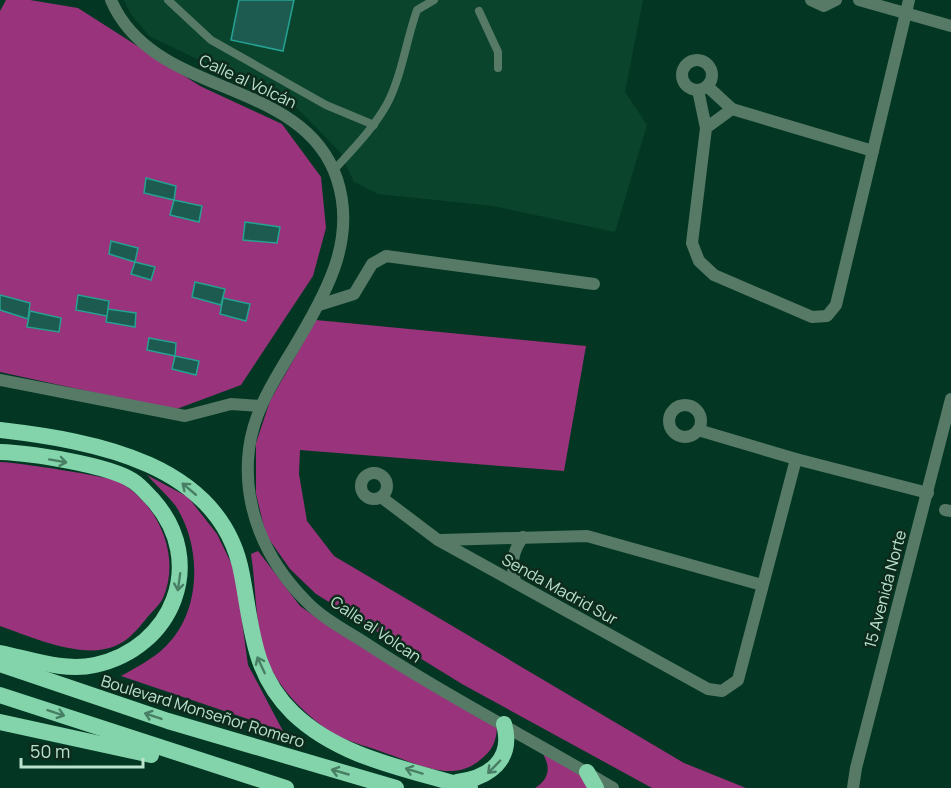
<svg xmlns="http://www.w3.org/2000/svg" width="951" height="788" font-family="Manrope,sans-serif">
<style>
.built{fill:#0a442d}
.forest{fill:#99337b}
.building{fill:#1d5b51;stroke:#25a291;stroke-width:1.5}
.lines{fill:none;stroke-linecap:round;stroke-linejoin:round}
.service{stroke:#577a67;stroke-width:8}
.minor{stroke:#577a67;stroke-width:12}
.tertiary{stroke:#577a67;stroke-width:12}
.trunk{stroke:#83d4ab;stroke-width:16}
.oneway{stroke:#487f64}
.labels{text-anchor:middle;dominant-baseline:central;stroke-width:5;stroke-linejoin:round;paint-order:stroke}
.street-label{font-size:16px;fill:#b9e3cc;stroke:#0e2a1d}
</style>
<rect width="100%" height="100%" fill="#033723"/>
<polygon class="built" points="124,0 643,0 625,92 647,125 615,232 493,206 378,194 354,182 340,152 295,106 149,36 130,13"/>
<g class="forest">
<polygon points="6,0 30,0 78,8 200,86 282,124 321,177 326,228 313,276 241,385 174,410 0,372 0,11"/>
<polygon points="316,320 586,346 564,471 300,450 299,474 307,521 334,556 684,763 746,788 652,788 462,684 316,594 290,569 266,535 256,494 256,443 270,401"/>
<path d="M0,462C14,462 106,476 117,481C157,501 182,555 163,598C159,606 151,612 146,619C137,630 128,641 115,646C82,660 32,637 0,626Z"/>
<path d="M147,475L188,497L217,534L235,571L248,665L283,731L121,676C137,667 153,659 166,646C202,611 202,545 175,505C167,495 156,485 147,475Z"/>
<path d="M258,551L300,606L320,620L497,725C497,741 492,751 480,760C452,784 416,763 385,753C370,747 352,743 338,736C314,723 285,695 273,672C254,638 257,591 251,554Z"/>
<path d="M543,754L586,773L594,788H535C549,779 551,768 543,754Z"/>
</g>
<g class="building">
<polygon points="239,0 294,0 283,51 231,40"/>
<polygon points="146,178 176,186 174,200 144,193"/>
<polygon points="174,200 202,206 199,222 170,215"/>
<polygon points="245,222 280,227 277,243 243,240"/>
<polygon points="111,241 138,248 135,262 109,254"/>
<polygon points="135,262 155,267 151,280 131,274"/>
<polygon points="195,282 225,289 221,305 192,297"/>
<polygon points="0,295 30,303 28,319 0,310"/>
<polygon points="78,295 109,301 107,316 108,309 136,313 135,327 106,322 107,316 76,310"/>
<polygon points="223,298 250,304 246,321 220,314"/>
<polygon points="30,311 61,318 59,332 27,327"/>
<polygon points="149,338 176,343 175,356 147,350"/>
<polygon points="175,356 199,361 196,375 172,369"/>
</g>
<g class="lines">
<g class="service">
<polyline points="168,0 211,40 326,105 374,125"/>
<polyline points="479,11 498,52 498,68"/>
<path d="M334,170C353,149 373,129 387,104C402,75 406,41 417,10L434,0"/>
</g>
<g class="minor">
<polyline points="811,0 824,6 836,0"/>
<polyline points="859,0 951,26"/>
<circle cx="697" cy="75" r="15"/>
<polyline points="707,86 732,109 873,151"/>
<polyline points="698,90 706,128"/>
<polyline points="732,109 706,128 692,243 699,261 714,275 812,317 827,316 836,305 909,0"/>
<polyline points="319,305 354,294 372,264 386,256 594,284"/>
<polyline points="0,380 185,416 231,404 260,406"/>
<circle cx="685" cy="421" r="16"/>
<polyline points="698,430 796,459 928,493"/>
<circle cx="374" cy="486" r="13"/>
<polyline points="381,497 438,540 708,689 722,691 738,680 796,459"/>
<polyline points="945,510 951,511"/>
<polyline points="441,540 587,536 762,585"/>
<path d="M515,582C511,564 512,552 523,537"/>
<polyline points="853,788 856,768 951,399"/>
</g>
<path class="tertiary" d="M111,0C153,99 303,76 337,179C356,237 329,288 300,337C280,372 254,407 249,449C242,506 265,560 306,601C323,619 349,632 370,646C449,698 533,740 613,788"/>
<g class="trunk">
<path d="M0,430C94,441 222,463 242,575C252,627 252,673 293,713C341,759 409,769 470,788"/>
<path d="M0,452C31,453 109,465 133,481C141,486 147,494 153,500C208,562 173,648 95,665C64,672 30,659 0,653"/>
<polyline points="0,664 168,721 396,788"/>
<polyline points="0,695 286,788"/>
<polyline points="0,722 151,755"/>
<polyline points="587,772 596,788"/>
<path d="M457,782C489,778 514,760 504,724"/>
</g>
</g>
<defs><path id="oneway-shaft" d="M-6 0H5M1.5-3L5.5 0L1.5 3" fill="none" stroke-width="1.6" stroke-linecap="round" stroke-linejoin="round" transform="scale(1.5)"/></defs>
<g class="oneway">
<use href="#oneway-shaft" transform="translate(58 461) rotate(10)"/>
<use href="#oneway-shaft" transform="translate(189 489) rotate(-140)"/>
<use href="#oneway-shaft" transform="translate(179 582) rotate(98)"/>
<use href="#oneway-shaft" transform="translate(261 665) rotate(-115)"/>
<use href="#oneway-shaft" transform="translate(56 713) rotate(18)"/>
<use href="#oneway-shaft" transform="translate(153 716) rotate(-161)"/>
<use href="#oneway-shaft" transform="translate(494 767) rotate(134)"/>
<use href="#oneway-shaft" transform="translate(414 771) rotate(-163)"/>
<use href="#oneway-shaft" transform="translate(340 772) rotate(-164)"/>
</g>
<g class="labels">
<g class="street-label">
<text transform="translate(248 81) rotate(25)">Calle al Volcán</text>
<text transform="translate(560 589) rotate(29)">Senda Madrid Sur</text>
<text transform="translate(885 589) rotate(-75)">15 Avenida Norte</text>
<text transform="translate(376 629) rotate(34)">Calle al Volcan</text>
<text transform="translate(203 711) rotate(17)">Boulevard Monseñor Romero</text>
</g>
</g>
<path d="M21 758v9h122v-9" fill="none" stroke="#b9e3cc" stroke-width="3"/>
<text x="30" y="758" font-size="18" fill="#b9e3cc" stroke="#0e2a1d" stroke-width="4.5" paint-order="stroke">50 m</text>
</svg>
